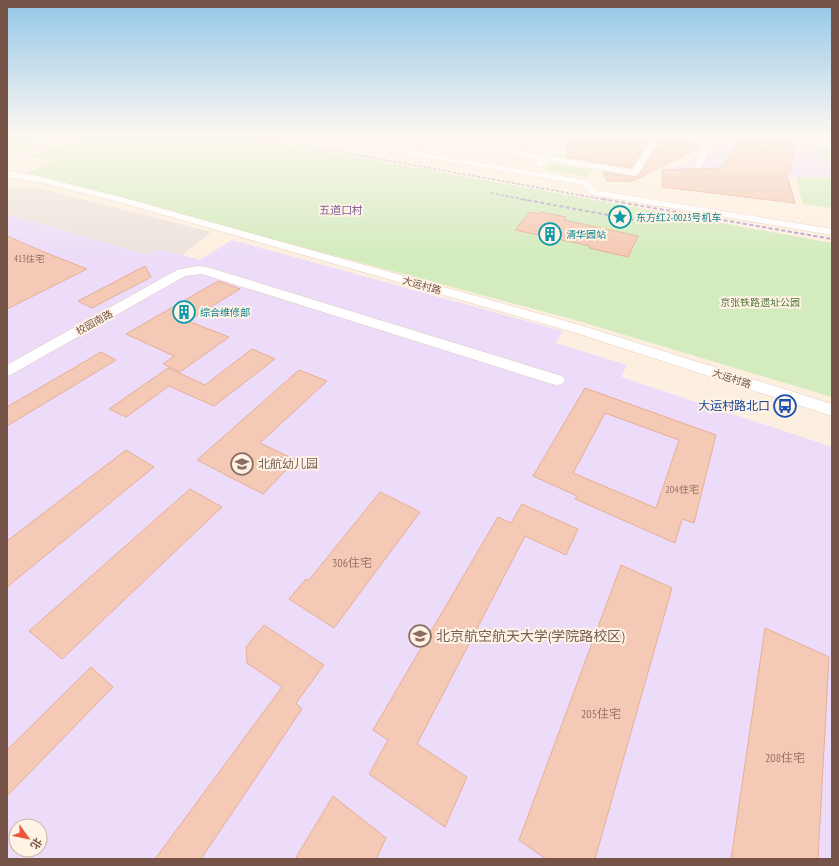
<svg xmlns="http://www.w3.org/2000/svg" width="839" height="866" viewBox="0 0 839 866" font-family="'PT Sans Narrow','Noto Sans SC',sans-serif">
<style>
.industrial{fill:#ebe2db}
.education{fill:#ecdcf9;fill-rule:evenodd}
.green{fill:#d3ebbd}
.building{fill:#f4c9b5;stroke:#e8ae95;fill-rule:evenodd}
.lines{fill:none;stroke-linecap:round;stroke-linejoin:round}
.minor-casing{stroke:#e4ccbe;stroke-width:1}
.minor{fill:#fff;fill-rule:evenodd}
.rail-far1{stroke:#b19ec6;stroke-width:1.5;stroke-dasharray:3 2;stroke-linecap:butt}
.rail{stroke:#b19ec6;stroke-width:2;stroke-dasharray:4 2.5;stroke-linecap:butt}
.labels{text-anchor:middle;stroke-width:4;stroke-linejoin:round;paint-order:stroke}
.far-number-label{font-size:9px;fill:#957062}
.far-culture-label{font-size:10px;fill:#0d838f;stroke:#fff3e6;text-anchor:start}
.far-street-label{font-size:10px;fill:#755346;stroke:#fff3e6}
.far-park-label{font-size:10px;fill:#51753b;stroke:#fff3e6}
.number-label{font-size:10px;fill:#957062}
.far-neighbourhood-label{font-size:11px;fill:#826199;stroke:#fff3e6}
.transit-label{font-size:12px;fill:#164399;stroke:#fff3e6;text-anchor:end}
.education-label{font-size:12px;fill:#785e54;stroke:#fff3e6;text-anchor:start}
.near-number-label{font-size:12px;fill:#957062}
.near-education-label{font-size:14px;fill:#785e54;stroke:#fff3e6;text-anchor:start}
</style>
<rect width="100%" height="100%" fill="#fdefdf"/>
<polygon class="industrial" points="7,186 22,189 33,187 211,232 182,255 160,249 149,255 7,214"/>
<g class="education">
<polygon points="676,135 832,135 832,177 664,178 658,170 688,165 705,142"/>
<path d="M7,214L149,255L160,249L200,260L232,240L563,331L556,343L627,365L621,377L832,447V859H7ZM16,826H40V850H16Z"/>
</g>
<g class="green">
<polygon points="7,135 74,135 55,141 42,138 36,141 41,139 53,142 19,153 7,150 13,148 7,147"/>
<polygon points="88,135 236,135 832,243 832,397 575,320 26,173 55,162 29,156"/>
<polygon points="507,135 555,135 547,143 505,137"/>
<polygon points="811,144 832,148 832,161 823,161 823,155 809,150"/>
<polygon points="551,164 591,170 586,177 545,170"/>
<polygon points="796,177 832,178 832,208 803,204"/>
</g>
<g class="building">
<polygon points="571,135 652,135 631,168 567,157 568,140"/>
<polygon points="740,135 764,137 787,142 795,145 790,173 786,173 795,203 662,187 663,170 722,168 727,160 728,161"/>
<polygon points="663,137 701,145 700,147 633,181 607,181 603,172 635,177 640,174"/>
<polygon points="530,212 540,214 541,212 566,217 564,220 638,236 628,257 589,248 590,246 515,230"/>
<polygon points="7,236 44,252 87,269 7,309"/>
<polygon points="145,266 151,277 92,308 78,301"/>
<polygon points="218,281 240,289 188,321 229,337 180,372 163,364 174,356 126,334"/>
<polygon points="252,349 275,359 214,406 169,386 126,417 109,409 168,368 205,385"/>
<polygon points="101,352 116,360 7,426 7,407"/>
<polygon points="299,370 327,381 260,443 296,460 263,494 197,460"/>
<path d="M585,388L716,435L694,523L682,519L675,543L575,499L577,496L533,476ZM605,413L679,440L656,508L573,473Z"/>
<polygon points="126,450 154,467 7,587 7,541"/>
<polygon points="190,489 222,507 62,659 29,631"/>
<polygon points="380,492 420,512 334,628 289,599 306,579 309,580"/>
<polygon points="522,504 578,529 566,555 525,536 417,744 467,777 445,827 369,774 388,740 373,730 498,517 511,523"/>
<polygon points="621,565 672,588 595,859 546,859 519,840"/>
<polygon points="264,625 324,665 296,703 302,709 201,859 155,859 282,687 247,663 246,647"/>
<polygon points="765,628 829,657 818,859 731,859"/>
<polygon points="91,667 113,687 7,796 7,750"/>
<polygon points="333,796 386,838 376,859 295,859"/>
</g>
<g class="lines">
<g class="minor-casing">
<g id="minor">
<polygon points="287,135 307,135 364,143 586,180 589,181 596,190 832,229 832,235 593,195 590,194 583,185 364,147 291,137"/>
<polygon points="562,135 570,135 551,156 632,170 654,135 662,135 639,173 635,176 547,161 542,166 539,167 535,164 539,159 455,145 451,143 455,141 543,155"/>
<polygon points="662,135 681,135 708,139 710,135 718,135 702,165 698,168 694,165 705,144 666,137"/>
<polygon points="763,135 783,135 832,143 832,147 767,137"/>
<polygon points="7,171 38,176 121,197 583,326 832,404 832,416 573,332 115,201 38,182 7,177"/>
<polygon points="197,266 207,267 562,376 565,380 562,384 557,385 552,384 202,274 185,276 12,374 7,376 7,365 177,270"/>
</g>
</g>
<use href="#minor" class="minor"/>
<g class="rail-far1">
<polyline points="246,135 607,200"/>
<polyline points="491,193 527,200"/>
</g>
<g class="rail">
<polyline points="521,199 635,220"/>
<polyline points="602,199 832,239"/>
</g>
</g>
<linearGradient id="sky" x2="0" y2="1"><stop stop-color="#93c7e8"/><stop offset="0.53" stop-color="#fef8f1"/><stop offset="1" stop-color="#fef8f1" stop-opacity="0"/></linearGradient>
<rect width="839" height="256" fill="url(#sky)"/>
<defs>
<g id="sight-ring" transform="scale(1.15)"><circle r="9.5" fill="#fff3e6" stroke="#0f9aa8" stroke-width="1.5"/><path d="M0-6L1.8-2.2L6-1.7L2.9 1.2L3.7 5.4L0 3.3L-3.7 5.4L-2.9 1.2L-6-1.7L-1.8-2.2Z" fill="#0f9aa8"/></g>
<g id="building-ring" transform="scale(1.15)"><circle r="9.5" fill="#fff3e6" stroke="#0f9aa8" stroke-width="1.5"/><path d="M-4-6H4V6H1V3H-1V6H-4ZM-2.5-4.3h1.7v1.8h-1.7ZM.8-4.3h1.7v1.8H.8ZM-2.5-1h1.7V.8h-1.7ZM.8-1h1.7V.8H.8Z" fill="#0f9aa8"/></g>
<g id="bus-ring" transform="scale(1.15)"><circle r="9.5" fill="#fff3e6" stroke="#1a4fb4" stroke-width="1.5"/><path d="M-5-6H5V4H4V6H2V4H-2V6H-4V4H-5ZM-3.5-4V0h7V-4ZM-3.5 1.2v1.5H-2V1.2ZM2 1.2v1.5H3.5V1.2Z" fill="#1a4fb4"/></g>
<g id="school-ring" transform="scale(1.15)"><circle r="9.5" fill="#fff3e6" stroke="#8d6e63" stroke-width="1.5"/><path d="M0-5L7-2L0 1L-7-2ZM-4 1L0 2.5L4 1V4Q0 6-4 4Z" fill="#8d6e63"/></g>
<g id="university-ring" transform="scale(1.15)"><circle r="9.5" fill="#fff3e6" stroke="#8d6e63" stroke-width="1.5"/><path d="M0-5L7-2L0 1L-7-2ZM-4 1L0 2.5L4 1V4Q0 6-4 4Z" fill="#8d6e63"/></g>
</defs>
<g fill-rule="evenodd">
<use href="#sight-ring" x="620" y="217"/>
<use href="#building-ring" x="550" y="234"/>
<use href="#building-ring" x="184" y="312"/>
<use href="#bus-ring" x="785" y="406"/>
<use href="#school-ring" x="242" y="464"/>
<use href="#university-ring" x="420" y="636"/>
</g>
<g class="labels">
<g class="far-number-label">
<text x="29" y="262">413住宅</text>
</g>
<g class="far-culture-label">
<text x="636" y="221">东方红2-0023号机车</text>
<text x="566" y="238">清华园站</text>
<text x="200" y="316">综合维修部</text>
</g>
<g class="far-street-label">
<text transform="translate(422 285) rotate(16)" y="4">大运村路</text>
<text transform="translate(94 322) rotate(-29)" y="4">校园南路</text>
<text transform="translate(732 378) rotate(18)" y="4">大运村路</text>
</g>
<g class="far-park-label">
<text x="760" y="306">京张铁路遗址公园</text>
</g>
<g class="number-label">
<text x="682" y="493">204住宅</text>
</g>
<g class="far-neighbourhood-label">
<text x="341" y="214">五道口村</text>
</g>
<g class="transit-label">
<text x="770" y="410">大运村路北口</text>
</g>
<g class="education-label">
<text x="258" y="468">北航幼儿园</text>
</g>
<g class="near-number-label">
<text x="352" y="567">306住宅</text>
<text x="601" y="718">205住宅</text>
<text x="785" y="762">208住宅</text>
</g>
<g class="near-education-label">
<text x="436" y="641">北京航空航天大学(学院路校区)</text>
</g>
</g>
<rect width="839" height="866" fill="none" stroke="#755346" stroke-width="16"/>
<g transform="translate(28 838) rotate(123)"><circle r="19" fill="#fff3e6" stroke="#c8b3a6"/>
<path d="M0-3L7 15L0 10L-7 15Z" fill="#ef573c"/>
<text y="-6" font-size="11" font-weight="bold" text-anchor="middle" fill="#755346">北</text>
</g>
</svg>
